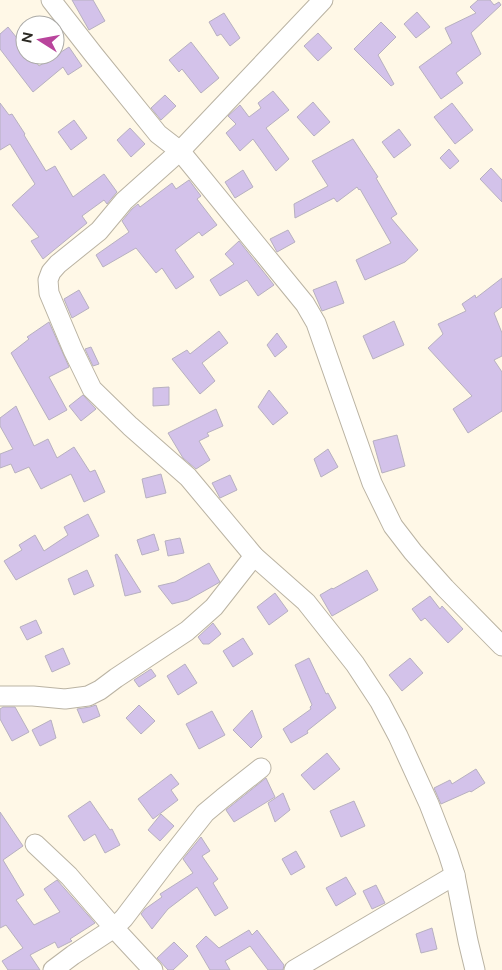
<svg xmlns="http://www.w3.org/2000/svg" width="502" height="970" viewBox="0 0 502 970" font-family="Figtree,sans-serif">
<style>
.building{fill:#d3c2ea;stroke:#b7b0c0}
.lines{fill:none;stroke-linecap:round;stroke-linejoin:round}
.minor-casing{stroke:#bab3a3;stroke-width:21}
.minor{stroke:#fff;stroke-width:19}
</style>
<rect width="100%" height="100%" fill="#fff8e7"/>
<g class="building">
<polygon points="72,0 93,0 105,21 89,30"/>
<polygon points="478,0 490,0 494,5 499,2 501,5 471,33 481,54 456,73 463,83 441,99 419,67 452,43 445,28 476,13 470,7"/>
<polygon points="417,12 430,27 416,38 404,24"/>
<polygon points="224,13 240,38 230,46 221,34 217,36 209,22"/>
<polygon points="381,22 396,37 378,55 394,84 391,86 354,49"/>
<polygon points="8,27 25,48 25,55 31,55 39,66 69,47 82,66 68,75 63,67 33,92 0,49 0,34"/>
<polygon points="318,33 332,48 318,61 304,46"/>
<polygon points="191,42 219,78 201,93 182,69 179,72 169,60"/>
<polygon points="273,91 289,110 266,128 289,159 276,171 253,139 240,151 226,133 236,124 228,116 240,105 249,117 261,108 258,103"/>
<polygon points="165,95 176,106 161,120 151,108"/>
<polygon points="313,102 330,122 314,136 297,117"/>
<polygon points="0,103 9,115 12,114 25,134 24,135 46,171 55,166 73,197 104,174 117,192 107,204 104,200 82,216 87,223 43,259 31,241 39,237 12,205 35,184 10,144 0,150"/>
<polygon points="452,103 473,130 455,144 434,117"/>
<polygon points="74,120 87,138 71,150 58,132"/>
<polygon points="130,128 145,144 131,157 117,140"/>
<polygon points="399,129 411,145 394,158 382,142"/>
<polygon points="353,139 378,177 376,178 397,214 391,218 418,250 405,262 365,280 356,260 391,243 360,189 359,190 357,187 337,202 334,198 295,218 294,204 328,186 312,161"/>
<polygon points="449,149 459,161 450,169 440,158"/>
<polygon points="491,168 502,180 502,202 480,179"/>
<polygon points="243,170 253,187 235,198 225,182"/>
<polygon points="189,180 201,196 197,199 217,225 202,236 199,232 175,250 194,277 176,289 162,268 156,273 136,248 103,267 96,255 129,232 122,221 132,209 138,204 140,207 172,183 176,189"/>
<polygon points="288,230 295,242 277,252 270,239"/>
<polygon points="239,241 274,285 258,296 247,280 220,296 210,280 234,264 225,254"/>
<polygon points="502,278 502,307 494,313 502,333 502,356 494,360 502,372 502,411 468,433 453,409 472,396 428,348 443,334 438,324 466,311 462,304 475,295 476,298"/>
<polygon points="336,281 344,303 322,311 313,290"/>
<polygon points="79,290 89,308 72,318 64,299"/>
<polygon points="394,321 404,345 373,359 363,336"/>
<polygon points="49,322 69,367 49,377 67,410 49,420 11,353 29,339 27,337"/>
<polygon points="219,331 228,343 202,363 215,381 200,394 172,359 187,350 190,354"/>
<polygon points="277,333 287,347 275,357 267,345"/>
<polygon points="91,347 99,364 93,366 85,349"/>
<polygon points="169,387 169,405 153,406 153,388"/>
<polygon points="269,390 288,413 273,425 258,407"/>
<polygon points="83,395 96,409 81,421 69,406"/>
<polygon points="16,406 34,446 48,439 57,458 74,447 90,472 95,470 105,492 84,502 71,474 41,489 29,467 15,473 11,464 0,468 0,454 13,449 0,426 0,418"/>
<polygon points="216,409 223,426 207,433 209,436 199,441 210,460 196,469 183,458 168,433"/>
<polygon points="397,435 405,466 382,473 373,441"/>
<polygon points="328,449 338,467 321,477 314,459"/>
<polygon points="161,474 166,493 146,498 142,479"/>
<polygon points="230,475 237,490 220,498 212,483"/>
<polygon points="88,514 99,536 16,580 4,561 22,550 19,545 35,535 44,551 68,535 64,527"/>
<polygon points="154,534 159,550 142,555 137,540"/>
<polygon points="180,538 184,553 168,556 165,541"/>
<polygon points="117,554 141,592 125,596 115,555"/>
<polygon points="209,563 220,582 188,600 172,604 158,586 175,582"/>
<polygon points="87,570 94,586 74,595 68,579"/>
<polygon points="367,570 378,590 332,616 320,595 332,588 333,589"/>
<polygon points="275,593 288,611 269,625 257,607"/>
<polygon points="430,596 440,609 442,606 463,629 448,643 425,618 421,621 412,609"/>
<polygon points="36,620 42,633 27,640 20,627"/>
<polygon points="213,623 221,634 209,644 203,644 198,637"/>
<polygon points="243,638 253,654 233,667 223,651"/>
<polygon points="63,648 70,664 52,672 45,656"/>
<polygon points="309,658 326,694 328,693 336,708 307,731 308,733 291,743 283,729 311,709 310,707 312,705 295,665"/>
<polygon points="410,658 423,673 402,691 389,675"/>
<polygon points="185,664 197,683 178,695 167,676"/>
<polygon points="151,669 156,676 139,687 134,680"/>
<polygon points="96,705 100,716 83,723 77,709 90,707"/>
<polygon points="139,705 155,721 141,734 126,718"/>
<polygon points="3,707 15,707 29,732 12,741 0,719 0,709"/>
<polygon points="252,710 262,737 251,748 233,730"/>
<polygon points="212,711 225,735 199,749 186,724"/>
<polygon points="51,720 56,738 40,746 32,730"/>
<polygon points="327,753 340,769 314,790 301,775"/>
<polygon points="476,769 485,783 471,792 470,791 441,804 434,788 450,780 452,784"/>
<polygon points="171,774 179,784 171,790 178,800 153,819 138,799"/>
<polygon points="266,778 275,797 234,822 226,810"/>
<polygon points="283,793 290,810 275,822 268,803"/>
<polygon points="90,801 110,830 112,829 120,845 105,853 95,834 84,841 68,816"/>
<polygon points="354,801 365,826 341,837 330,811"/>
<polygon points="0,812 23,846 3,860 24,895 16,900 34,925 60,912 44,889 57,880 95,923 70,939 72,941 58,948 55,942 30,955 40,970 8,970 2,961 23,948 6,925 0,928"/>
<polygon points="161,814 174,826 160,841 148,830"/>
<polygon points="201,837 210,851 202,856 218,879 213,883 228,908 215,916 197,887 168,909 152,929 141,914 145,909 162,897 160,894 193,873 183,859"/>
<polygon points="296,851 305,867 291,875 282,859"/>
<polygon points="346,877 356,894 336,906 326,888"/>
<polygon points="376,885 385,903 372,909 363,891"/>
<polygon points="432,928 437,949 421,953 416,934"/>
<polygon points="249,930 252,935 257,930 284,965 283,970 268,970 250,946 225,961 230,970 210,970 196,946 206,936 219,948"/>
<polygon points="174,942 188,956 173,970 168,970 157,958"/>
</g>
<g class="lines">
<g class="minor-casing">
<g id="minor">
<polyline points="51,0 94,55 158,134 180,151 305,304 316,323 372,483 393,526 413,552 445,588 502,646"/>
<polyline points="323,0 180,151 124,201 99,231 58,264 51,272 48,280 49,293 73,350 92,389 130,426 188,477 254,556 306,602 355,664 380,702 398,736 429,804 448,853 455,875 468,941 475,970"/>
<polyline points="0,696 33,696 65,699 88,696 100,690 116,678 187,631 214,607 254,556"/>
<polyline points="35,844 69,876 114,928 73,955 53,970"/>
<polyline points="153,970 114,928 124,918 168,860 205,813 223,798 261,768"/>
<polyline points="294,970 455,875"/>
</g>
</g>
<use href="#minor" class="minor"/>
</g>
<g transform="translate(40 40) rotate(281)"><circle r="24" fill="#ffffff" stroke="#abaaa7"/>
<path d="M0-4L9 19L0 12L-9 19Z" fill="#b9449c"/>
<text y="-8" font-size="14" font-weight="bold" text-anchor="middle" fill="#2c2a24">N</text>
</g>
</svg>
